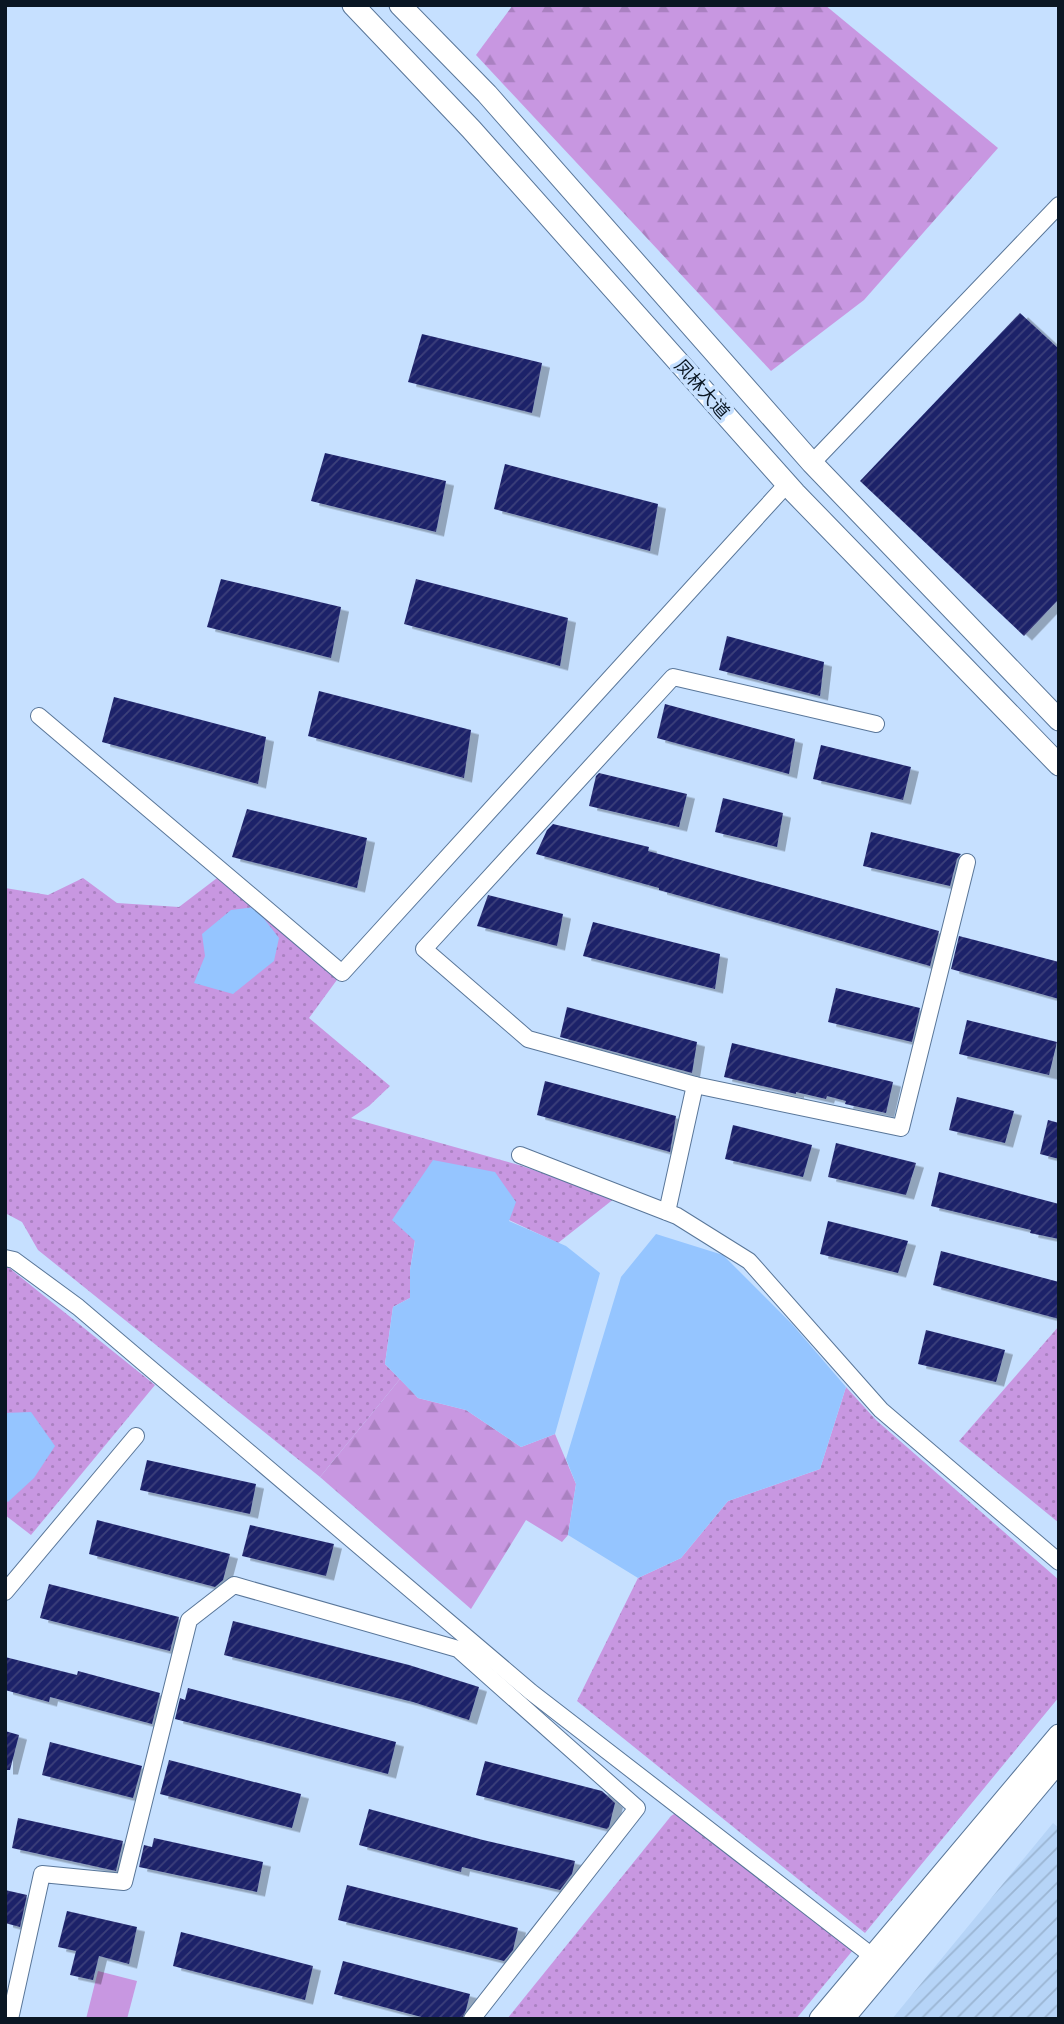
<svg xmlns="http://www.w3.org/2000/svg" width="1064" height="2024" viewBox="0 0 1064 2024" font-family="'Noto Serif','Noto Sans SC',serif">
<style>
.industrial{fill:url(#industrial-furrows)}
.green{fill:#c897e1}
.forest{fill:url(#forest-firs)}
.garden{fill:url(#garden-dots)}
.water{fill:#95c5ff}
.building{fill:url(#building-hatch);filter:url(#shadow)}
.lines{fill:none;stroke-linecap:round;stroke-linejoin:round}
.minor-casing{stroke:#597699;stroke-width:18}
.major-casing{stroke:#597699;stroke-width:23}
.minor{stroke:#fff;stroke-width:16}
.major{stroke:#fff;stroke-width:21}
.labels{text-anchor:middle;stroke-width:7;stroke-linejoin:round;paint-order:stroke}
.street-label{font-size:18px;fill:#0a1623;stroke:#c6e0ff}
</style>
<defs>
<pattern id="industrial-furrows" width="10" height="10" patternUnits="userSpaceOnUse" patternTransform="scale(1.75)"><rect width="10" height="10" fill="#b6d4f7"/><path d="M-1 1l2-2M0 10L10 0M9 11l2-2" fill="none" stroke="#9bb5d3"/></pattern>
<pattern id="forest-firs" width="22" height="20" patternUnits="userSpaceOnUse" patternTransform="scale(1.75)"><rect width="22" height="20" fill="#c897e1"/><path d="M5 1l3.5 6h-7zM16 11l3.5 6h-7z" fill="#aa81c1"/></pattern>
<pattern id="garden-dots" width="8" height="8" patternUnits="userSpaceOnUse" patternTransform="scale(1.75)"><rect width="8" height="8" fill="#c897e1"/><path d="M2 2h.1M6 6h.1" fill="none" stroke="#aa81c1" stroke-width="1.8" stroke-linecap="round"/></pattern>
<pattern id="building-hatch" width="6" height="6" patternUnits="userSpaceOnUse" patternTransform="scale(1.75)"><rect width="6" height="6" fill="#1e2269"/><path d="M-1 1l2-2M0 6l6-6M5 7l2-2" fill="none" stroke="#3c407a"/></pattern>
<filter id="shadow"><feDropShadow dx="8" dy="4.5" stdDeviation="0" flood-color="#0004"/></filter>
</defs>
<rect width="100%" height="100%" fill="#c6e0ff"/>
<polygon class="industrial" points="1053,1823 1059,1828 1059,2019 892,2019"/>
<polygon class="green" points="98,1971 137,1981 127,2019 86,2019"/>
<g class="forest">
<polygon points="513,5 825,5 998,148 864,300 771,371 476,55"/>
<polygon points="400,1379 418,1398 466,1410 521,1447 555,1434 576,1484 568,1535 562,1542 526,1520 471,1609 320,1477"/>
</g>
<g class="garden">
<polygon points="221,875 342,973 309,1018 390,1086 369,1106 351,1118 519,1165 615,1198 558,1243 509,1220 415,1240 410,1270 410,1298 393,1307 385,1364 400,1379 320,1477 38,1250 22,1222 5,1213 5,888 48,895 83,878 117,903 179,907"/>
<polygon points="8,1267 155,1385 31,1535 5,1515 5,1270"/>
<polygon points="1059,1326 1059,1523 959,1441"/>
<polygon points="846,1387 876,1420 1059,1580 1059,1697 865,1933 577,1701 638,1578 681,1558 728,1501 820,1469"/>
<polygon points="682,1809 858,1944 796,2019 507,2019 671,1816"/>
</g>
<g class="water">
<polygon points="255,907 279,938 274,961 233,994 194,983 205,956 202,934 231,910"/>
<polygon points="433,1160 495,1172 516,1202 509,1221 566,1246 600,1273 555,1434 521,1447 466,1410 418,1398 385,1364 393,1307 410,1298 410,1270 415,1241 392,1220"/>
<polygon points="656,1234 723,1255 792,1324 846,1387 820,1469 728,1501 681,1558 638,1578 568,1535 576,1484 566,1459 621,1277"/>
<polygon points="31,1412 55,1446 34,1478 8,1502 5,1500 5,1413"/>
</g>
<g class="building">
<polygon points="1020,313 1059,349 1059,599 1024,636 860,481"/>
<polygon points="422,334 542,363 532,413 408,382"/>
<polygon points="325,453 446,481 436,532 311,501"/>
<polygon points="505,464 658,504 650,551 494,509"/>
<polygon points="221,579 341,607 331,658 207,627"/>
<polygon points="416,579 568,618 560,666 404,624"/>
<polygon points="727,636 824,662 820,696 719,670"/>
<polygon points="319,691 471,730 464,778 308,736"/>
<polygon points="114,697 266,737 258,784 102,742"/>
<polygon points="665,704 795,739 789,774 657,738"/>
<polygon points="821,745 911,767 903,800 813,779"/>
<polygon points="599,773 687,794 679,827 589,806 596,776"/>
<polygon points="723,798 783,813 777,847 715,832"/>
<polygon points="247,809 367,838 357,888 232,857"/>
<polygon points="553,824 649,847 648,851 939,931 930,966 659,890 659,888 536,854 547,830"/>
<polygon points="871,832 961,854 957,859 950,886 863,866"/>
<polygon points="488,895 563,914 557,946 477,926"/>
<polygon points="593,922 720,954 715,989 583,956"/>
<polygon points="959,936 1059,962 1059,999 951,969"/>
<polygon points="836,988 920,1008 912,1042 828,1022"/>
<polygon points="567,1007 697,1042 692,1073 560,1037"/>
<polygon points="967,1020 1057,1042 1049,1075 959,1054"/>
<polygon points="732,1043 893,1082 886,1113 845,1104 846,1101 827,1096 826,1099 796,1092 796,1094 724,1077"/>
<polygon points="545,1081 676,1116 670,1152 537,1115"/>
<polygon points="957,1097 1014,1111 1005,1143 949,1130"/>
<polygon points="1048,1120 1059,1123 1059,1159 1040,1154"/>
<polygon points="733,1125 812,1145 803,1177 725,1159"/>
<polygon points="836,1143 916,1163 906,1195 828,1177"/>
<polygon points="939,1172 1059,1204 1059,1239 1030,1233 1031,1230 931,1206"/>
<polygon points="828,1221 908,1241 898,1273 820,1254"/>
<polygon points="941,1251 1059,1282 1059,1319 933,1285"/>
<polygon points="926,1330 1005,1350 996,1382 918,1364"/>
<polygon points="147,1460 256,1484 250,1514 140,1490"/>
<polygon points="97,1520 230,1554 223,1580 215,1587 89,1554"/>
<polygon points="250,1525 334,1544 326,1576 242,1556"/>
<polygon points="49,1584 179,1617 170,1651 40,1618"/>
<polygon points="233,1621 409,1665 479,1687 469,1720 413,1702 224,1655"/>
<polygon points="5,1657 77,1675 78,1671 160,1693 152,1724 50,1697 49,1702 5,1690"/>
<polygon points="188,1688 396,1742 388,1774 175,1719 180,1698 185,1700"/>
<polygon points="5,1731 19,1735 10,1770 5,1770"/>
<polygon points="50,1742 142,1766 133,1798 42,1775"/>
<polygon points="169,1760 301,1794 292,1828 160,1794"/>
<polygon points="485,1761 602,1791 615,1803 609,1827 607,1829 476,1795"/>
<polygon points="369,1809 483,1840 575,1861 572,1874 560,1890 462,1867 461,1872 359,1845"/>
<polygon points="18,1818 123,1841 116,1871 12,1848"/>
<polygon points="154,1838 263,1862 257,1892 139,1867 144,1845 152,1847"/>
<polygon points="347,1885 518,1928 513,1950 504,1961 338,1920"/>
<polygon points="5,1890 27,1895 20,1927 5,1923"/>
<polygon points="67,1911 137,1927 129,1964 99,1956 93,1980 70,1975 76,1951 58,1947"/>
<polygon points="181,1932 313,1966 305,2000 173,1966"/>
<polygon points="343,1961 470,1994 466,2010 462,2019 429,2019 334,1994"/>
</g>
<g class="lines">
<g class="minor-casing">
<g id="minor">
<polyline points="812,463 1059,205"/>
<polyline points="39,716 342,973 787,484"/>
<polyline points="695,1085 901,1128 967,862"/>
<polyline points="520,1155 677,1216 749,1261 881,1410 1059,1562"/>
<polyline points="667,1212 695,1085 528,1039 424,949 673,677 876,724"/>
<polyline points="5,1258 14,1260 78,1307 531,1692 880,1962"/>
<polyline points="5,1592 136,1436"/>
<polyline points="10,2019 42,1874 124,1882 189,1620 234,1585 458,1649 637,1808 472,2019"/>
</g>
</g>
<g class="major-casing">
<g id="major">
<polyline points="353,5 471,129 795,493 1059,765"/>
<polyline points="400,5 487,94 812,463 1059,720"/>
<polyline points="820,2019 1059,1735"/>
<polyline points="843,2019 1059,1761"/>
</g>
</g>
<use href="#minor" class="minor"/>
<use href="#major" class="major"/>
</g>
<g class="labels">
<g class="street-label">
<text transform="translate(702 389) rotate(48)" y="6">凤林大道</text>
</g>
</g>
<rect width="1064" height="2024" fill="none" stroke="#0a1623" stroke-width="14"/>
</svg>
